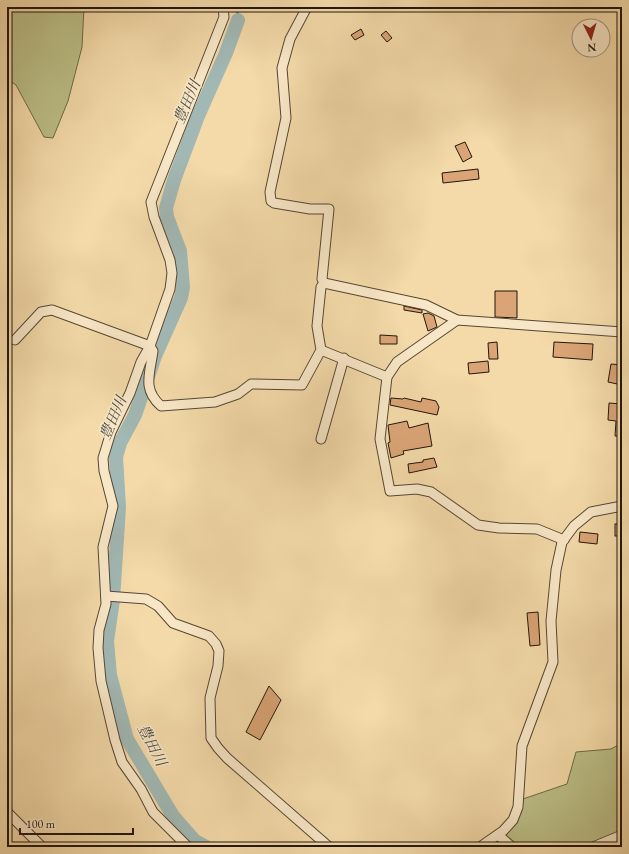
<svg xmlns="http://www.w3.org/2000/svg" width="629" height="854" viewBox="0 0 629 854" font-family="'EB Garamond','Noto Serif JP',serif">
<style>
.green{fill:#bcbf87;stroke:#6e6a4a}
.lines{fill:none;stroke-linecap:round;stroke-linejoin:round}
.stream{stroke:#6e7772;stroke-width:2.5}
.river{stroke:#a1b8b4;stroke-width:14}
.building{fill:#daa476;stroke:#21160e}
.street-casing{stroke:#564735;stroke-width:11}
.street{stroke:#f8e7c7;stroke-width:9}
.labels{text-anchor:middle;stroke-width:3;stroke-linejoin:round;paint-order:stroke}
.water-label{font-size:15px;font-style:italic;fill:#4e4f48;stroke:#f8e7c7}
</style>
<rect width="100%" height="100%" fill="#f4daa9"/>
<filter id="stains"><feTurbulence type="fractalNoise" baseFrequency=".005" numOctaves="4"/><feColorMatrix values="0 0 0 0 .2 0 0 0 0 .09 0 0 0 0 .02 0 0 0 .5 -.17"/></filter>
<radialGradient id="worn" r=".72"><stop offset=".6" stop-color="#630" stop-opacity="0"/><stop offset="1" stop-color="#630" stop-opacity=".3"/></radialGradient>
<g class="green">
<polygon points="7,7 84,7 82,47 68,101 53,138 44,137 16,85 7,79"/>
<polygon points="622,743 622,836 599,847 515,847 503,831 517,801 567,784 576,752 611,749"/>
</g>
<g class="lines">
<polyline class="stream" points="237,7 238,20"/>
<polyline class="river" points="206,847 195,841 173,816 127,739 110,675 107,641 113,600 119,507 116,457 120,443 135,415 155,356 181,298 183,287 180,251 167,217 166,208 174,180 198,116 226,53 238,20"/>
</g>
<g class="building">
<polygon points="361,29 364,35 355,40 351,35"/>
<polygon points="386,31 392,38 387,42 381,35"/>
<polygon points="465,142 472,157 463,162 455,146"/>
<polygon points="478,169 479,179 443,183 442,173"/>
<polygon points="495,291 517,291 517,318 495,317"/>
<polygon points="404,306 422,310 422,313 404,310"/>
<polygon points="428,313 434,316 437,327 428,331 423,314"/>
<polygon points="380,335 397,336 397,344 380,344"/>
<polygon points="497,342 498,359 489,359 488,343"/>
<polygon points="554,342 593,344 592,360 553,357"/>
<polygon points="488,361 489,372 469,374 468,363"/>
<polygon points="611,364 622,365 622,385 608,382"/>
<polygon points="391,398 403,399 404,398 421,402 422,398 436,401 439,407 437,415 390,405"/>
<polygon points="609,403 622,404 622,436 615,436 616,421 608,420"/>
<polygon points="407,421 409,428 428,423 432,446 403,451 404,454 391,458 388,443 390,442 388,425"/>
<polygon points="434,458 437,467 409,473 408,464 423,462 423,460"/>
<rect x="615" y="524" width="7" height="12"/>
<polygon points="580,532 598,534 597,544 579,542"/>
<polygon points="538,612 540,645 530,646 527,613"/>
<polygon points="269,686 281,700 260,740 246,732"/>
</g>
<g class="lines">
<g class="street-casing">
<g id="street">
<polyline points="307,7 290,39 282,68 286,118 270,192 271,201 274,203 310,209 329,209 322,279 324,283"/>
<polyline points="324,283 426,305 457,320 622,332"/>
<polyline points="457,320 397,362 387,377 380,439 390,491 417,489 431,492 478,525 499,528 537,529 564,540"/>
<path d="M15,340L41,312L52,310L150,346L153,351C150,374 142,389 161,406L215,402L238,394L251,384L302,385L321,350L317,326L321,287L324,283"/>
<polyline points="321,350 387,377"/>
<polyline points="321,439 344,358"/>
<polyline points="106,596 146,599 158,606 173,623 209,636 216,644 219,651 218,666 210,698 211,738 218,748 227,758 329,847"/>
<polyline points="7,812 42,847"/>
<polyline points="498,835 512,847"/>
<polyline points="188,847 153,812 141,789 122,762 115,740 101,681 98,648 99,630 106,604 103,547 113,506 104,471 103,458 111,432 130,393 141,362 150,346 170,289 172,273 170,260 154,217 151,202 224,17 223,7"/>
<polyline points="480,847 503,831 513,820 518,807 522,746 553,662 551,621 556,570 562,542 574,526 591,512 622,506"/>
<polyline points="593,847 622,835"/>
</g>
</g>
<use href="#street" class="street"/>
</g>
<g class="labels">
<g class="water-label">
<text transform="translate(187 102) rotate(-67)" y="5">豊田川</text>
<text transform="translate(113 418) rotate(-67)" y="5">豊田川</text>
<text transform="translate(152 745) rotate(63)" y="5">豊田川</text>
</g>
</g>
<rect width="629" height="854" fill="none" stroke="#f4daa9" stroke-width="24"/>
<rect x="8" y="8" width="613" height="838" fill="none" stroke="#21160e" stroke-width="2"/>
<rect x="12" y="12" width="605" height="830" fill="none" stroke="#21160e"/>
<g transform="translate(591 38) rotate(175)"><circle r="19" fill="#f8e7c7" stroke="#a2937d"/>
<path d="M0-3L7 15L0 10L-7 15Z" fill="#8f2418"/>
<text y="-6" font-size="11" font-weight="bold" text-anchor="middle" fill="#21160e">N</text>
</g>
<path d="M20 828v6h113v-6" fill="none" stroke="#21160e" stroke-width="2"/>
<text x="26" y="828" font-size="12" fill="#21160e" stroke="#f8e7c7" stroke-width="3" paint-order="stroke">100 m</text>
<rect width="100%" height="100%" filter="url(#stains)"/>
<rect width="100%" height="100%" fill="url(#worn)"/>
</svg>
